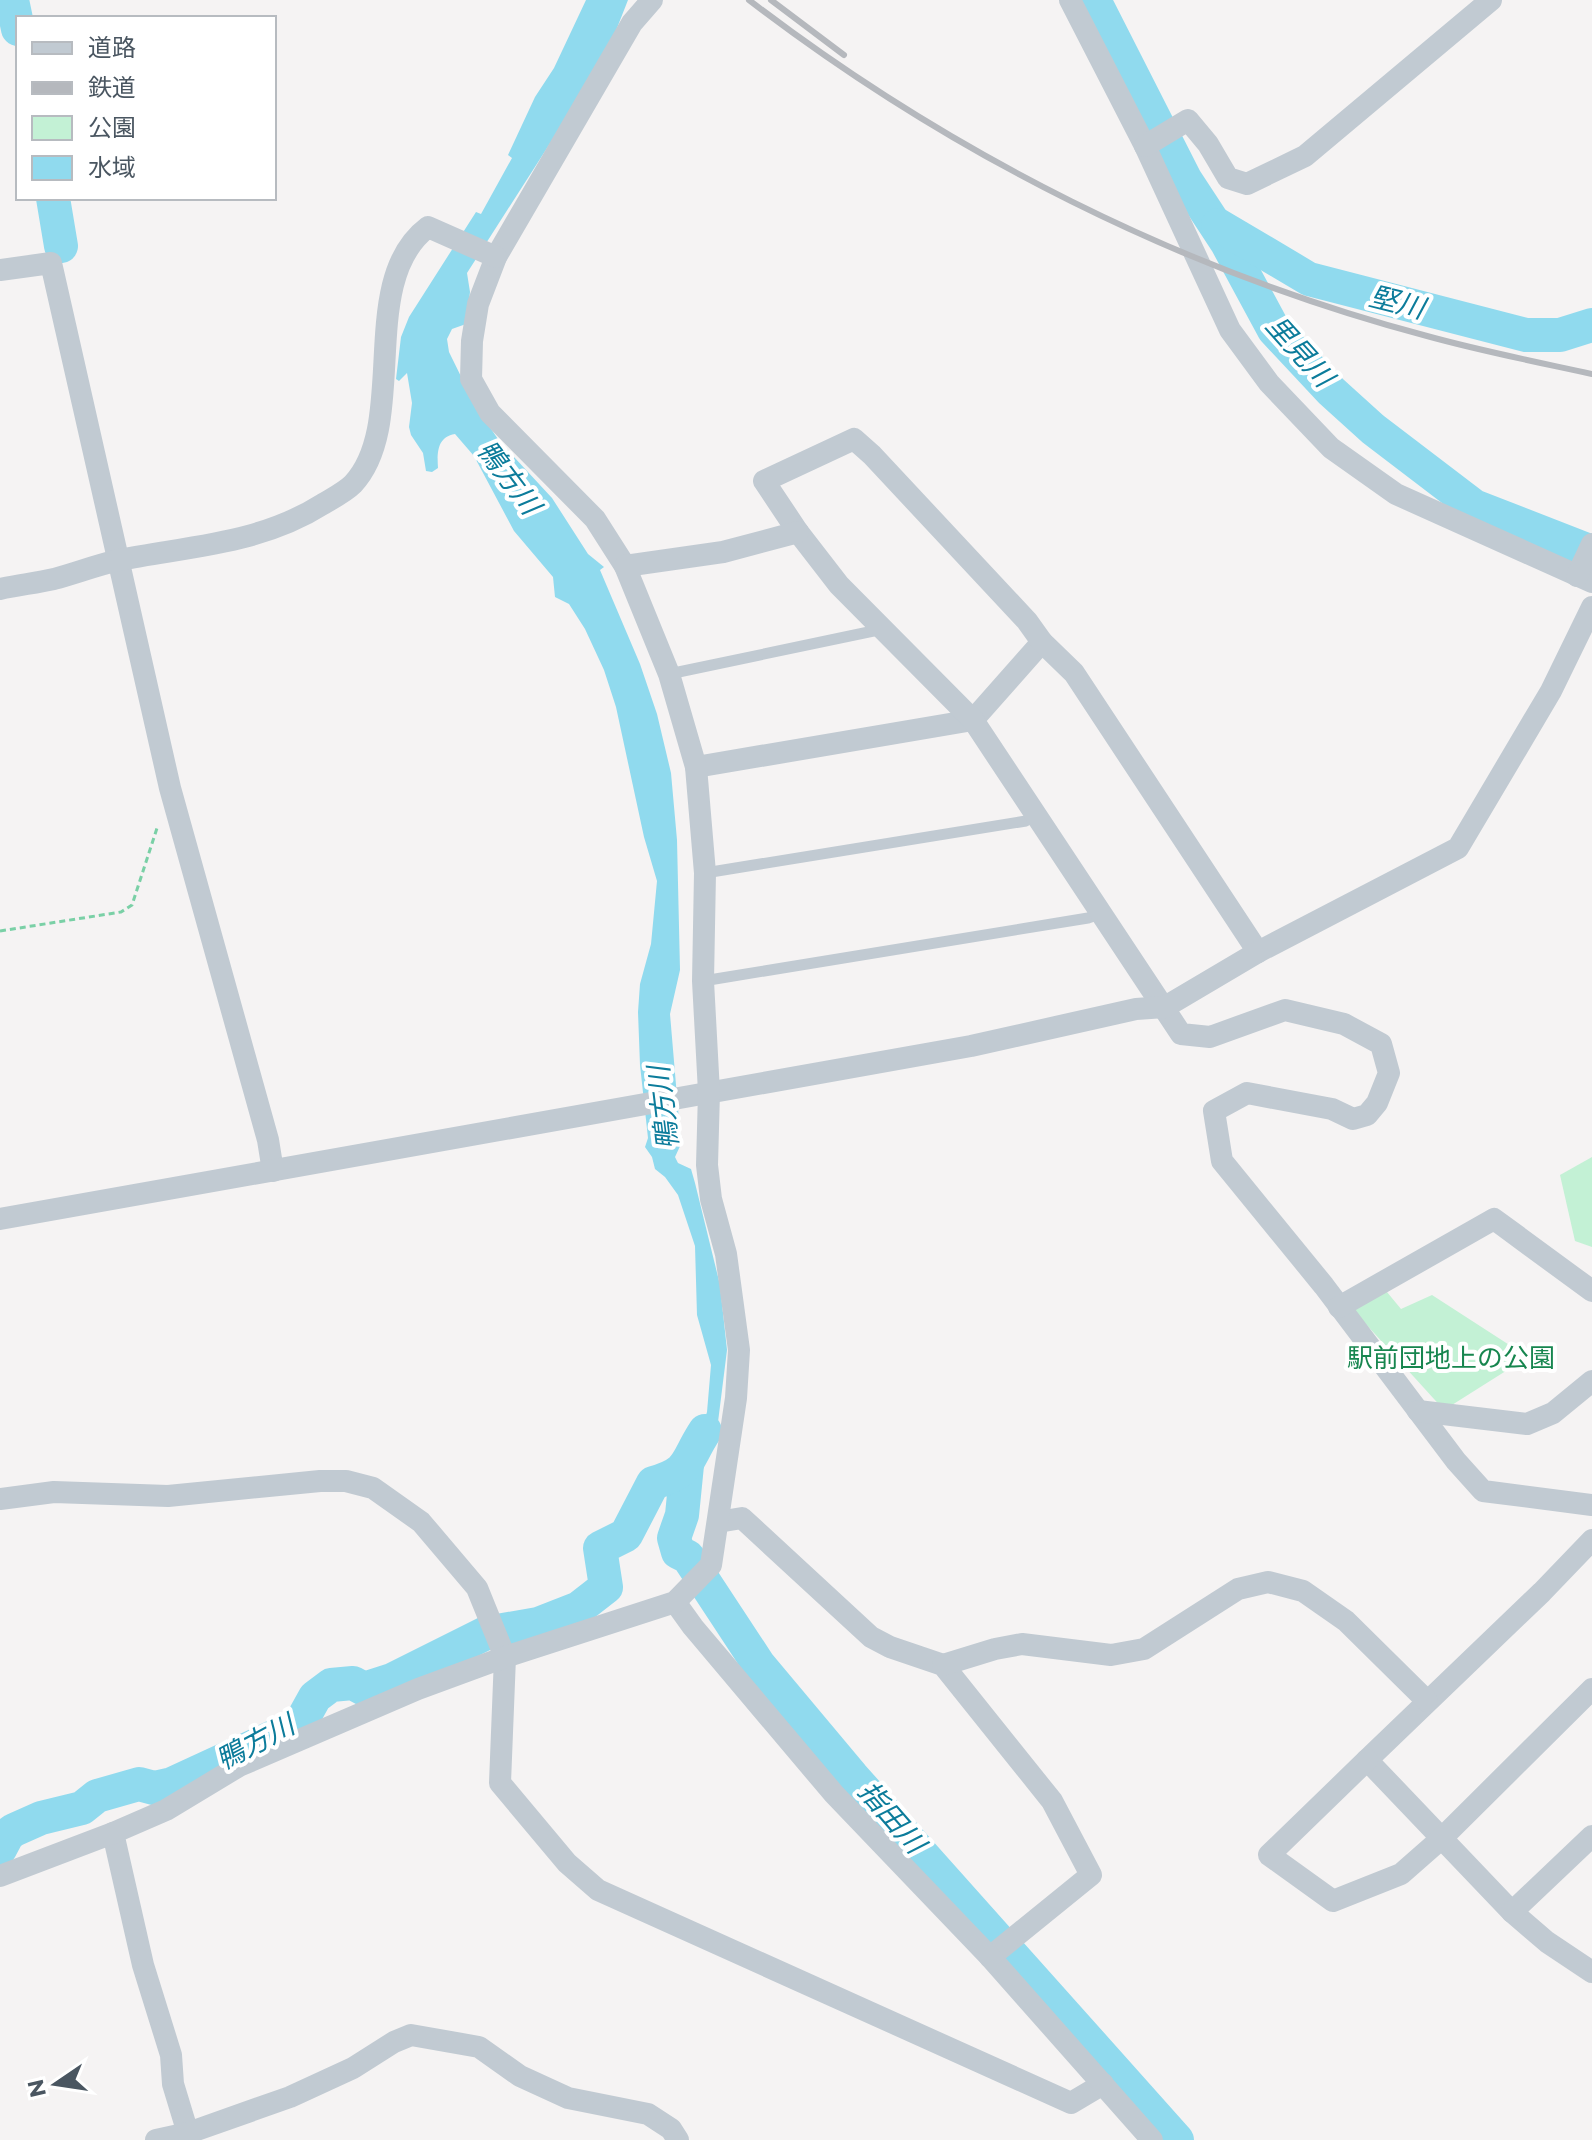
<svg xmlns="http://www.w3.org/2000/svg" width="1592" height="2140" viewBox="0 0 1592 2140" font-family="Montserrat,'Noto Sans JP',sans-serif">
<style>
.green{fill:#c3f1d5}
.water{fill:#90daee}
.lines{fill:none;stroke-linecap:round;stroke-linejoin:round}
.river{stroke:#90daee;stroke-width:34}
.path{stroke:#7ad0a6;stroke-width:3;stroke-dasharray:6 4;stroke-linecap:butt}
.service{stroke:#c1cad2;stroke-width:11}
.minor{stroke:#c1cad2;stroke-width:22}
.rail{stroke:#b5b8bd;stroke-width:6}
.labels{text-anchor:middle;stroke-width:8;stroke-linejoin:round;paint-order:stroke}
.park-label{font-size:26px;fill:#17864f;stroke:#fff}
.water-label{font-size:28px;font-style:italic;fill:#0c7c9b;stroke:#fff}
</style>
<rect width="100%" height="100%" fill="#f5f3f3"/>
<g class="green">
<polygon points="1592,1157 1592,1247 1575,1241 1560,1175"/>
<polygon points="1382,1286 1401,1309 1432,1295 1528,1357 1444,1410 1354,1311"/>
</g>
<path class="water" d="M586,0H628L606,56L467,273L470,292L466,324L452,329L447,339L449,352L476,407L500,442L552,498L588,554L604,567L600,570L640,664L657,714L671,773L677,840L680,970L670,1014L681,1144L675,1157L678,1163L691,1169L695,1183L720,1285L727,1350L718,1422L708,1436L691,1475L675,1468L688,1454L693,1434L704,1421L707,1412L711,1365L697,1315L695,1246L678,1195L665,1177L655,1169L652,1157L645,1147L648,1138L640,1065L638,1012L640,984L651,944L657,881L644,837L616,707L604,670L585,629L569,604L555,597L553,577L514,531L474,456L455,434C437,437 437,453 438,468L432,472L426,471L423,453L411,435L409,427L412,403L407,373L399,381L396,379L401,337L409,317L476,212L481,214L512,158L508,155L535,97L554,68Z"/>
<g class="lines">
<g class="river">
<polyline points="12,0 18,29"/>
<polyline points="1094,0 1185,179 1227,243 1274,330 1331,391 1373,429 1474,506 1592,552"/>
<polyline points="53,198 61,246"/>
<polyline points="1218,225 1309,279 1526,335 1560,335 1592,325"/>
<polyline points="687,1465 682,1515 674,1538 678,1552 688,1557 759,1665 852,1776 1177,2140"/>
<path d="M0,1849L8,1834L14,1830L41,1818L82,1808L97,1796L139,1784L154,1788L172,1784L265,1741L300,1724L315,1697L331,1685L353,1683L364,1689L392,1680L486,1633L538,1624L579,1608L606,1587L600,1548L626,1535L653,1483C692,1472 685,1461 705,1431"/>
</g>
<polyline class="path" points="0,931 121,912 132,905 158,825"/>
<g class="service">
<polyline points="669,674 883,629"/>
<polyline points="705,873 1026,821 1035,813"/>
<polyline points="703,981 1088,918 1102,913"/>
</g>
<g class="minor">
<polyline points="1070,0 1145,146 1230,330 1269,383 1331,448 1396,494 1592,582"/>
<polyline points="1145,146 1188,120 1208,144 1228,178 1247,184 1305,156 1491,0"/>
<polyline points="0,270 51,263 170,788 268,1140 273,1171"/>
<polyline points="625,566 595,519 490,413 471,379 472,341 478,304 496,257 632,23 652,0"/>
<polyline points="1577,576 1592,544"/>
<path d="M0,589C18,585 36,583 54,579C76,573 97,565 119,560C190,546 260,544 323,504C333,498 345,492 353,484C410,423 356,281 428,227L496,257"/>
<polyline points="696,767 973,720 1042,642"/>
<polyline points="1258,952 1074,673 1042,642 1027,621 872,455 854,439 764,481 798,532 839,585 973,720 1181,1034 1210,1037 1285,1010 1344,1024 1381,1044 1389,1073 1377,1103 1367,1115 1353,1119 1332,1109 1247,1093 1214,1111 1222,1161 1324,1286 1456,1461 1483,1491 1592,1505"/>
<polyline points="0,1219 971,1046 1136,1009 1165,1007 1258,952 1458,848 1551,691 1592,607"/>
<polyline points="1339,1307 1494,1219 1592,1291"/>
<polyline points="1418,1411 1527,1424 1553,1413 1592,1381"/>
<polyline points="0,1499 54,1492 168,1496 320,1481 346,1481 373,1488 421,1522 477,1588 505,1657 500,1783 567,1863 598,1890 1071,2103 1103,2084"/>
<polyline points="718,1522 742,1518 871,1637 890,1647 943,1665 1052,1801 1091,1875 990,1957"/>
<polyline points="1592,1540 1542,1592 1367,1760 1512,1912 1547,1942 1592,1972"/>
<polyline points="675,1602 693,1627 834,1794 990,1957 1152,2140"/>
<polyline points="943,1665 995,1649 1022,1644 1111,1655 1144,1649 1238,1589 1268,1582 1303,1591 1346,1621 1427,1701"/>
<polyline points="1367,1760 1269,1855 1333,1901 1401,1874 1442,1838 1592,1689"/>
<polyline points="113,1833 143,1965 171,2055 173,2084 190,2140"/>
<polyline points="0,1876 113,1833 166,1810 239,1766 418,1689 505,1657 675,1602 711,1565 736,1398 739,1350 726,1254 711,1199 707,1165 709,1092 703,981 705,873 696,767 669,674 625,566 723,552 798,532"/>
<polyline points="1512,1912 1592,1836"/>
<polyline points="156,2140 188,2133 290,2097 353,2068 394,2042 411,2035 479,2047 520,2076 568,2098 648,2114 671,2129 678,2140"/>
</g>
<g class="rail">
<path d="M749,0C950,154 1182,271 1427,336C1481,351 1537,362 1592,374"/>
<polyline points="771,0 844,55"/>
</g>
</g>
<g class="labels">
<g class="park-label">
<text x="1451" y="1367">駅前団地上の公園</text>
</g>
<g class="water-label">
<text transform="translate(1397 302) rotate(14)" y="10">堅川</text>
<text transform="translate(1300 351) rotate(48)" y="10">里見川</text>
<text transform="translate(509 477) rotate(53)" y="10">鴨方川</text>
<text transform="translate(663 1108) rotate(-97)" y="10">鴨方川</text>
<text transform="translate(255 1742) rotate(-28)" y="10">鴨方川</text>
<text transform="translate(892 1817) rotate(49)" y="10">指田川</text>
</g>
</g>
<rect x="16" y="16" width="260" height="184" fill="#ffffff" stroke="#b7bbc0" stroke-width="2"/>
<rect x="32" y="42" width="40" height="12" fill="#c1cad2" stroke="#b7bbc0" stroke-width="2"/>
<text x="88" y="56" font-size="24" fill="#4a5661">道路</text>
<rect x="32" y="82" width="40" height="12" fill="#b5b8bd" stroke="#b7bbc0" stroke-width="2"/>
<text x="88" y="96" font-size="24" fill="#4a5661">鉄道</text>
<rect x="32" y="116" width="40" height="24" fill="#c3f1d5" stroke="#b7bbc0" stroke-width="2"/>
<text x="88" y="136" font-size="24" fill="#4a5661">公園</text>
<rect x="32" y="156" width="40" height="24" fill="#90daee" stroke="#b7bbc0" stroke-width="2"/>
<text x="88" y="176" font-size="24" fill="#4a5661">水域</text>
<g transform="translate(56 2084) rotate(257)" stroke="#ffffff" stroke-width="6" paint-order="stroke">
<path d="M0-6L14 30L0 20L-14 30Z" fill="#4a5661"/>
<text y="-12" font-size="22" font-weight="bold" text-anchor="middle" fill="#4a5661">N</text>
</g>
</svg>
